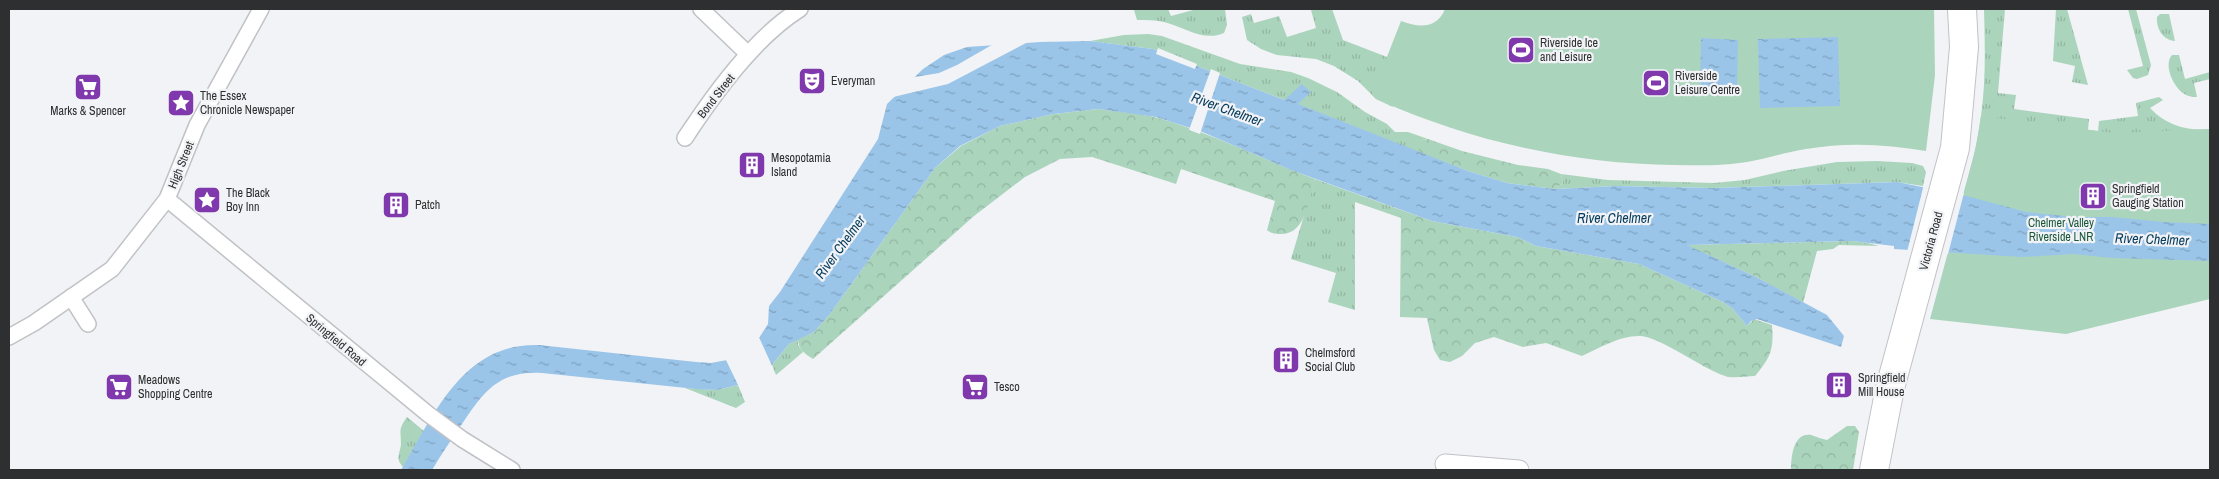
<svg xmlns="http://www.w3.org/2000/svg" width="2219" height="479" viewBox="0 0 2219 479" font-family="'Archivo Narrow',sans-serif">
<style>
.grass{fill:url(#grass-tufts)}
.forest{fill:url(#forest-crowns)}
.park{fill:#abd4bc}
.water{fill:url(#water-ripples)}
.pier{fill:#f1f3f6}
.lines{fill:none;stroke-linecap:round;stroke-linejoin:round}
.pedestrian-casing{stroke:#c1c2c6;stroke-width:18}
.minor-casing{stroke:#c1c2c6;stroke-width:21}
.primary-casing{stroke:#c1c2c6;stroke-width:30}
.pedestrian{stroke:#fff;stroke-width:15}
.minor{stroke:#fff;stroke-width:19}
.primary{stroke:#fff;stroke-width:28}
.labels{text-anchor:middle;stroke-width:4.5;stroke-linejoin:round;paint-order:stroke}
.poi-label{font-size:12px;fill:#2e2f30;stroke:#f1f3f6;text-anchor:start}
.street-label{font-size:12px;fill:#2e2f30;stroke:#f1f3f6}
.park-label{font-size:12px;fill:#1a573a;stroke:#f1f3f6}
.water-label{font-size:14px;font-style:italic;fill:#063b5d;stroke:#f1f3f6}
</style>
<defs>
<pattern id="grass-tufts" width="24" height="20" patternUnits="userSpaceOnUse" patternTransform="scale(1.25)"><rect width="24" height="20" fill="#abd4bc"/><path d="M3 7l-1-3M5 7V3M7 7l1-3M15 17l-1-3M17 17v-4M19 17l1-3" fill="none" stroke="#93b6a2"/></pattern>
<pattern id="forest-crowns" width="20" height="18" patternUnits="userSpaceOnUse" patternTransform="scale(1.25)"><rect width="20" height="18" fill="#abd4bc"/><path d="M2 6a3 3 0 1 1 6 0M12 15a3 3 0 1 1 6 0" fill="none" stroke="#93b6a2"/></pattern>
<pattern id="water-ripples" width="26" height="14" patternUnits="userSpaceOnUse" patternTransform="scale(1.25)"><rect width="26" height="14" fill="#9ac5e9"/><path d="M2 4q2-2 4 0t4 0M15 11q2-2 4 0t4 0" fill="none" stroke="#7ea0bd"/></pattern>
</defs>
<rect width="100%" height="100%" fill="#f1f3f6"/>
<g class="grass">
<path d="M1138,9H1168L1171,16L1197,9H1225L1227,25L1224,33C1203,42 1184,27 1164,22C1155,20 1146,20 1137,20L1134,10Z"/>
<polygon points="1315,9 1332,9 1343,40 1387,57 1393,107 1376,99 1358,81 1334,66 1316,59 1277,55 1261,49 1247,40 1242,17 1251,14 1254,23 1279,16 1287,37 1316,28 1311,10"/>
<path d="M1984,9H2005L1998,93L2016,95L2014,109L2089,119L2088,130L2098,131L2099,121L2138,116L2136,103L2159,97L2163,100L2150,108C2167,126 2187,131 2210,129L1963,195C1970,169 1978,143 1981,116C1986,81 1985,44 1984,9Z"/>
<polygon points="2056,9 2067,9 2088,85 2072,82 2075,66 2053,61"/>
<polygon points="2128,9 2136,9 2151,65 2148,75 2137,79 2133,78 2127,70 2143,66"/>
<path d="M2160,14H2169L2175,41C2163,40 2156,29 2157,17Z"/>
<polygon points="1148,34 1162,36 1240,64 1291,72 1308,78 1337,92 1365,112 1387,124 1395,132 1408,132 1428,139 1422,140 1418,146 1420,153 1297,104 1310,93 1284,100 1153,49 1090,41 1124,35"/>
<path d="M2172,55H2179L2185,79L2210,72V79L2194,83L2197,97C2194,97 2191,97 2189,96C2176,93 2162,66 2172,55Z"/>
<polygon points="1877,161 1912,163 1923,166 1926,172 1923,186 1896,182 1714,188 1615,186 1555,189 1563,183 1561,174 1608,180 1714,183 1745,180 1783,171 1837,162"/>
<polygon points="1315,179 1401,210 1401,218 1355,202 1355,310 1328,302 1336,273 1291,259"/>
<polygon points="798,339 798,345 803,352 776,375 772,365 789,344"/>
<polygon points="738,385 745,402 736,408 685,388 717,390"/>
<path d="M407,417L424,431L403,467C395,458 400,454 401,444C401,430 398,430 407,417Z"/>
</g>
<g class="forest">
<path d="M1098,109C1117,112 1139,113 1158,118C1212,133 1263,160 1315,179C1310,196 1306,234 1282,234C1275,234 1272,234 1267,230L1275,201L1181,169L1176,184L1092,157L1060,159L1025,177L974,216L813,359C805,354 798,349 798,339L814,332L830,314L935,168L961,146L1000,126L1053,114Z"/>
<polygon points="1428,139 1462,151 1518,165 1548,169 1561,174 1563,183 1555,189 1507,183 1468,171 1420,153 1417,146 1422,140"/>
<path d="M1401,210L1432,221L1517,237L1536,246L1639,264L1723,302L1733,309L1747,326L1754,319L1772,325C1774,349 1771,357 1755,376C1746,376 1733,379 1725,376C1701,368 1662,338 1641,336C1621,335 1599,348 1582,356L1546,343L1523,347L1494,337L1475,343L1462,356L1450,362L1440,360L1434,350L1427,318L1400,317Z"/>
<polygon points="1852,241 1868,243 1879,246 1839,245 1833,249 1817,251 1803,303 1758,278 1686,245"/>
<path d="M1847,426H1855L1859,432L1853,470H1791C1791,458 1793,432 1811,435C1817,437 1822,439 1827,440Z"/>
</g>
<g class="park">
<path d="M1445,9H1934L1935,75L1926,151C1886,144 1846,142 1806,149C1781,153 1757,162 1731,164C1712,166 1693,165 1674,165C1572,164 1470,141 1376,99L1372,95L1401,21C1419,28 1437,29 1445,9Z"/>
<polygon points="1981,116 2114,133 2210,129 2210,299 2066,334 1930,319 1975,152"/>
</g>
<g class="water">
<polygon points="1838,37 1840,106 1760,108 1758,39"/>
<polygon points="1701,38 1738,40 1737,90 1700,89"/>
<path d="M1090,41L1153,49L1284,100L1302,84L1311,92L1298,104L1468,171L1507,183L1555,189L1615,186L1714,188L1897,182L1963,195L2026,212L2074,217H2112L2164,222L2210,224V261L2112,258L2074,254L2022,257L1894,249V246L1852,241L1687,245L1758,278L1827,315L1844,336L1841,347L1757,319L1751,321L1747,326L1733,309L1723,302L1639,264L1536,246L1517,237L1432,221L1291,170L1200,131L1156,117L1098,109L1053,114L1000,126L960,146L935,168L830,314L814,332L789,344L772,365L738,385L717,390L696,389L542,373C501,370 485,390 464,421C453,437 442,453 432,470H401C434,415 463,342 539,345L696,362L711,363L727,360L759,338L768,324L769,306L780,292L878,139L887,104L923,69L944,55L967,47L1040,42Z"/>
</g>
<g class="pier">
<polygon points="1022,41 1026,43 948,84 889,98 909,78 939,73 957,65 997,42"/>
<polygon points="1158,48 1197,64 1195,69 1156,54"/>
<polygon points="1211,69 1220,73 1200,134 1189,130"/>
<polygon points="1924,184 1964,193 1948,254 1907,252"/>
<polygon points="758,335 773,368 739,387 725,358"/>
</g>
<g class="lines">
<g class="pedestrian-casing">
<g id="pedestrian">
<polyline points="701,9 748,54"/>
<path d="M685,138C714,94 755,37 800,9"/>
<polyline points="167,199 428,414 462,439 512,470"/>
<polyline points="71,297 88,324"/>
<polyline points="9,337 34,323 112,269 167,199 197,125 261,9"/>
</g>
</g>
<g class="minor-casing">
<polyline id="minor" points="1445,464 1519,470"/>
</g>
<g class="primary-casing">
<polyline id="primary" points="1874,470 1890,388 1955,148 1964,47 1962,9"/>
</g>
<use href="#pedestrian" class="pedestrian"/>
<use href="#minor" class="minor"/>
<use href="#primary" class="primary"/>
</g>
<defs>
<g id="stadium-square" transform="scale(1.4375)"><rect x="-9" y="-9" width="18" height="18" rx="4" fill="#8039ac" stroke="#f1f3f6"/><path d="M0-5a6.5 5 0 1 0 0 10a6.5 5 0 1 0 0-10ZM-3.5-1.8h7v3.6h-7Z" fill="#fff"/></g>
<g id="theatre-square" transform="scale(1.4375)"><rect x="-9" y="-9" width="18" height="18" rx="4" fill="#8039ac" stroke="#f1f3f6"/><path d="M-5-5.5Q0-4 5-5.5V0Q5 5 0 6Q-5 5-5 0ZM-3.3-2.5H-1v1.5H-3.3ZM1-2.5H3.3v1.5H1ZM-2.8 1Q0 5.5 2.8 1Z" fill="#fff"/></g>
<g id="supermarket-square" transform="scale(1.4375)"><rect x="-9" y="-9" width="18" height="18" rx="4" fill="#8039ac" stroke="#f1f3f6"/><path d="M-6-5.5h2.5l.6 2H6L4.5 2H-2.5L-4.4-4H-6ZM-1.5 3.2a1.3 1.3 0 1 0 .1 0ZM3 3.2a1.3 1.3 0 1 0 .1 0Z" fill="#fff"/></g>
<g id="sight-square" transform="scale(1.4375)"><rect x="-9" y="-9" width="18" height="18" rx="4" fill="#8039ac" stroke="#f1f3f6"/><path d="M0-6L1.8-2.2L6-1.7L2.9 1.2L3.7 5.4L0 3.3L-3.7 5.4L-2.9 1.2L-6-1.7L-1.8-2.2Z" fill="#fff"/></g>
<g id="building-square" transform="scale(1.4375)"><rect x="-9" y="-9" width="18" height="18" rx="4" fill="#8039ac" stroke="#f1f3f6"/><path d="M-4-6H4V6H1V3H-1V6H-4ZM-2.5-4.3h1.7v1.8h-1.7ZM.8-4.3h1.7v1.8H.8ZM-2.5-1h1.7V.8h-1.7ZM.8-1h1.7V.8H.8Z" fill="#fff"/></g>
</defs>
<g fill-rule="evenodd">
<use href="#stadium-square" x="1521" y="50"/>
<use href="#theatre-square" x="812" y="81"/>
<use href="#stadium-square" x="1656" y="83"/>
<use href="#supermarket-square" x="88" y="87"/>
<use href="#sight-square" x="181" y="103"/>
<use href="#building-square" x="752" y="165"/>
<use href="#building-square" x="2093" y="196"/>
<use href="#sight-square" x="207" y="200"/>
<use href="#building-square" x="396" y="205"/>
<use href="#building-square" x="1286" y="360"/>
<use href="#building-square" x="1839" y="385"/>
<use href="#supermarket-square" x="119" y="387"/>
<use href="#supermarket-square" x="975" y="387"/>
</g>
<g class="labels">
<g class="poi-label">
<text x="1540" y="47">Riverside Ice<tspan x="1540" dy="14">and Leisure</tspan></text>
<text x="1675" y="80">Riverside<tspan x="1675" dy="14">Leisure Centre</tspan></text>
<text x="831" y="85">Everyman</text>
<text x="200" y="100">The Essex<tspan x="200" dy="14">Chronicle Newspaper</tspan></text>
<text x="88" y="115" text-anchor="middle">Marks &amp; Spencer</text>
<text x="771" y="162">Mesopotamia<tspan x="771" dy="14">Island</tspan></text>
<text x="2112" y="193">Springfield<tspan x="2112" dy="14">Gauging Station</tspan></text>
<text x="226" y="197">The Black<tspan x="226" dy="14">Boy Inn</tspan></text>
<text x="415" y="209">Patch</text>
<text x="1305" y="357">Chelmsford<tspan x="1305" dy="14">Social Club</tspan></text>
<text x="1858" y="382">Springfield<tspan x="1858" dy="14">Mill House</tspan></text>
<text x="138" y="384">Meadows<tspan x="138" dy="14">Shopping Centre</tspan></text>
<text x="994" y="391">Tesco</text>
</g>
<g class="street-label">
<text transform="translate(716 96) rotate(-52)" y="4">Bond Street</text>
<text transform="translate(181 165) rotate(-68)" y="4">High Street</text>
<text transform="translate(1931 241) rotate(-75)" y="4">Victoria Road</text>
<text transform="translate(336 340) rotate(40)" y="4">Springfield Road</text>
</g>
<g class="park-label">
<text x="2061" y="227">Chelmer Valley<tspan x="2061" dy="14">Riverside LNR</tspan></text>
</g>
<g class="water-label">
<text transform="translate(1227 109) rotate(20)" y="5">River Chelmer</text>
<text x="1614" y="223">River Chelmer</text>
<text transform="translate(2152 239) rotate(2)" y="5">River Chelmer</text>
<text transform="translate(840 247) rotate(-54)" y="5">River Chelmer</text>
</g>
</g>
<rect width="2219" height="479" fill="none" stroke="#2e2f30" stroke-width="20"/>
</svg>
